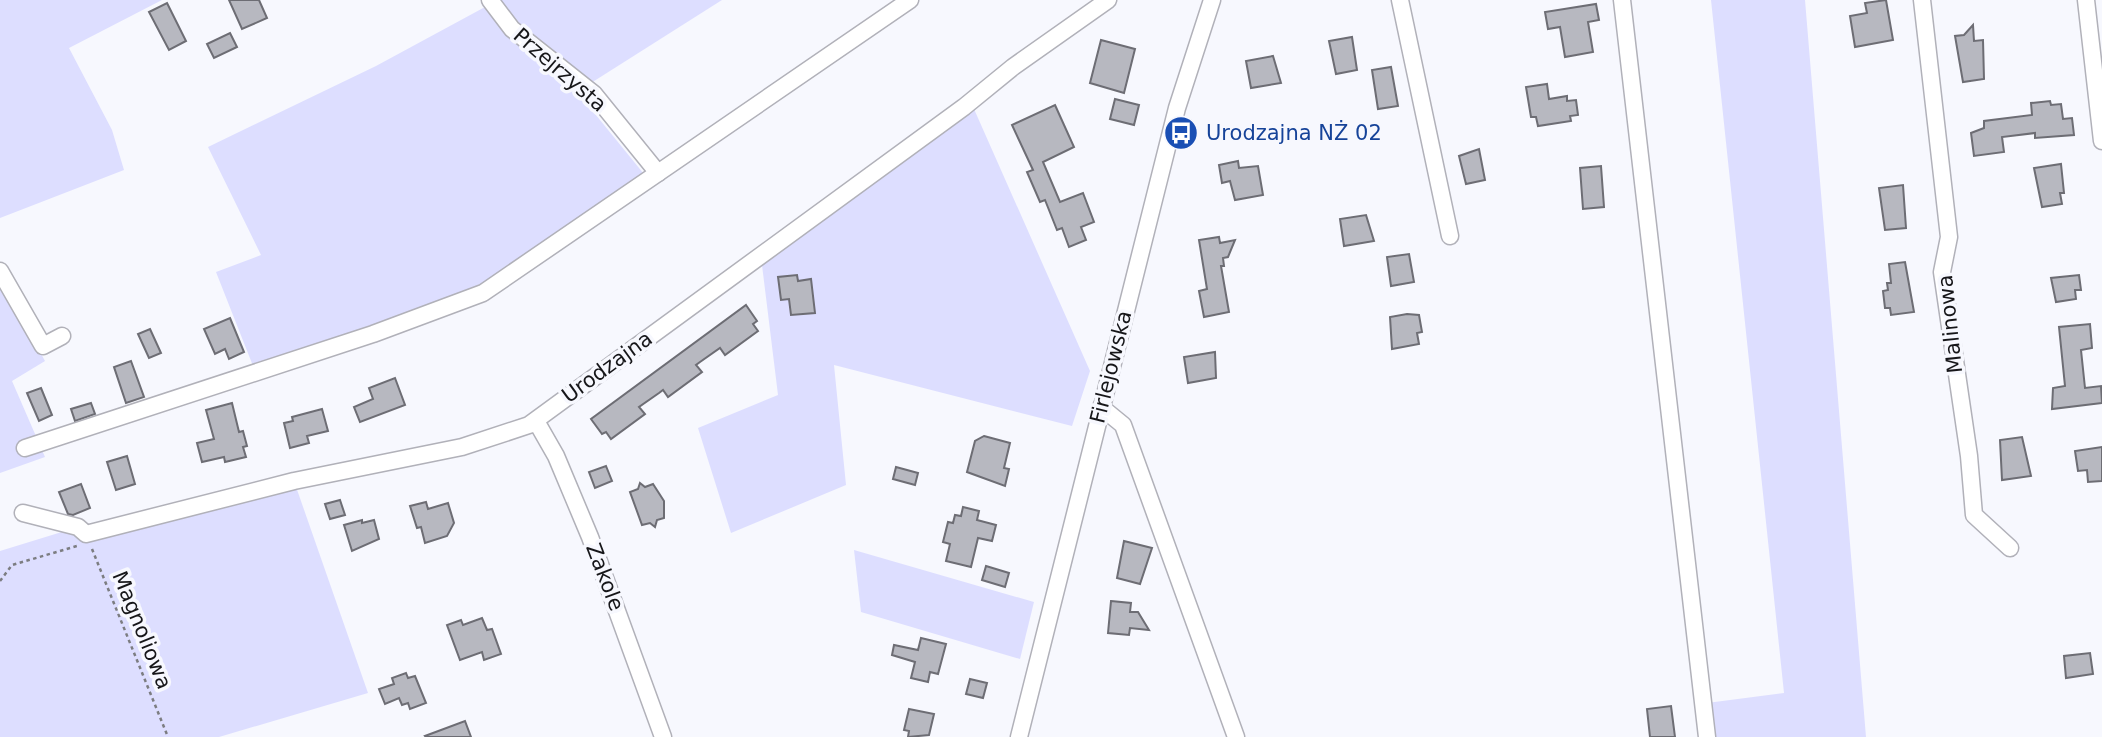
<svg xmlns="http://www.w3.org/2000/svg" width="2102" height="737" viewBox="0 0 2102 737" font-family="'DejaVu Sans',sans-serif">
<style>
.green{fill:#dddeff}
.building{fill:#b7b8c0;stroke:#6d6d74;stroke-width:2}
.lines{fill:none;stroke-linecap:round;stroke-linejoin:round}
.minor-casing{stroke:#b1b1b9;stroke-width:19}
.path{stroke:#7c7d81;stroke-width:2.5;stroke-dasharray:3.5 3.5;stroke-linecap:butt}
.minor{stroke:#fff;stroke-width:16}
.labels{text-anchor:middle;stroke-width:7;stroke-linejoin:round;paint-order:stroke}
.street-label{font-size:21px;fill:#161619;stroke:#f7f8fe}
.transit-label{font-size:21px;fill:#164399;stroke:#f7f8fe;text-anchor:start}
</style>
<rect width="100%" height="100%" fill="#f7f8fe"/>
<g class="green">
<polygon points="0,0 162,0 69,48 112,130 124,170 0,218"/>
<polygon points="501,0 722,0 591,83 514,21"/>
<polygon points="1711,0 1805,0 1866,737 1713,737 1707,703 1784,693"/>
<polygon points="485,7 506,35 578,93 648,179 483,293 255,371 216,272 261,255 208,147 376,66"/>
<polygon points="974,109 1090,371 1072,426 834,365 846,485 731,533 698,428 778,395 761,257"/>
<polygon points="0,279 45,361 12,381 45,457 0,473"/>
<polygon points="294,481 368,693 219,737 0,737 0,551 78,527"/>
<polygon points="854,550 1034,602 1020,659 861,612"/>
</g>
<g class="building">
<polygon points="229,0 259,0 267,18 242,29"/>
<polygon points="1886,0 1893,40 1855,47 1850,16 1867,13 1865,3"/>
<polygon points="167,3 186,41 169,50 149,12"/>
<polygon points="1596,4 1599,20 1588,22 1593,52 1565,57 1560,27 1548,29 1545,12"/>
<polygon points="1973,25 1974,41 1983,40 1984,79 1963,82 1955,36 1964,35"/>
<polygon points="230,33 237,47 214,58 207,44"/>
<polygon points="1352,37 1357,70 1336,74 1329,41"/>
<polygon points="1101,40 1135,49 1124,93 1090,83"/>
<polygon points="1273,56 1281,83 1251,88 1246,61"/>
<polygon points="1391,67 1398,106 1378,109 1372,70"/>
<polygon points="1547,84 1549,99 1567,96 1567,101 1576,100 1578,115 1570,116 1571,121 1538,126 1536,117 1531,117 1526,87"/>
<polygon points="1115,99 1139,105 1134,125 1110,119"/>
<polygon points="2050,101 2051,105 2061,104 2063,119 2072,118 2074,135 2035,138 2035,133 2002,137 2004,152 1974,156 1971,133 1984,128 1984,121 2032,115 2031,103"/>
<polygon points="1055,105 1074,147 1043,162 1060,202 1083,193 1094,222 1081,227 1086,240 1069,247 1062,228 1057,230 1045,200 1040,202 1027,172 1033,170 1012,125"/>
<polygon points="1479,149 1485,180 1466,184 1459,156"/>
<polygon points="1238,161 1239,168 1258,166 1263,195 1235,200 1230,181 1222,183 1219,165"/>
<polygon points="2061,164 2064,193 2060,193 2062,204 2042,207 2034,168"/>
<polygon points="1601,166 1604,207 1583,209 1580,168"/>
<polygon points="1903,185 1906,228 1885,230 1879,188"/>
<polygon points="1366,215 1374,241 1344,246 1340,219"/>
<polygon points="1219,237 1220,243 1235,240 1228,257 1223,258 1224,266 1221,266 1229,312 1204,317 1199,291 1207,289 1199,240"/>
<polygon points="1409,254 1414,282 1391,286 1387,257"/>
<polygon points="1905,262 1914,312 1891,315 1890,308 1885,308 1883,291 1888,290 1887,283 1891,283 1889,264"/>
<polygon points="797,275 798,281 811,279 815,313 791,315 789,299 781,300 778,277"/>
<polygon points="2079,275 2081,290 2075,290 2076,299 2056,302 2051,278"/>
<polygon points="746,305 757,321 753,324 758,331 725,355 720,348 700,362 696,365 702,372 668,397 663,390 659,393 639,407 645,414 611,439 606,432 602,434 591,419"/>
<polygon points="1407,314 1419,315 1422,332 1417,333 1419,344 1392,349 1390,317"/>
<polygon points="230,318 244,352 229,359 225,349 215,354 204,329"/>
<polygon points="2090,324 2092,348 2081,350 2085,388 2101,386 2102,403 2052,409 2053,388 2065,386 2059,327"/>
<polygon points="150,329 161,353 149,358 138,334"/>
<polygon points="1215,352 1216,378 1188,383 1184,357"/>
<polygon points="131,361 144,397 126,403 114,367"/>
<polygon points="395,378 405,405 360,422 354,407 373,399 369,388"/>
<polygon points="41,388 52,415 39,421 27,393"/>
<polygon points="91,403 95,414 75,421 71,409"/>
<polygon points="232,403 239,432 243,431 247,446 243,447 246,457 225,462 224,457 202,462 197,443 214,439 206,410"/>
<polygon points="322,409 328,431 307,436 309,443 290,448 284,423 293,421 292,417"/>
<polygon points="984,436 1010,443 1004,468 1009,469 1005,486 967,472 975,441"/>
<polygon points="2022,437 2031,476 2002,480 2000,440"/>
<polygon points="2102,447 2102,481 2088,482 2087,470 2078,471 2075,451"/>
<polygon points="127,456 135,484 116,490 107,462"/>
<polygon points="606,466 612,481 595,488 589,472"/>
<polygon points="896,467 918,473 915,485 893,479"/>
<polygon points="640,483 645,487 653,484 664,501 664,518 657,520 655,527 650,523 642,525 630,492 638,489"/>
<polygon points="81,484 90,508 73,515 68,514 59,492"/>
<polygon points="340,500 345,515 330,519 325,504"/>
<polygon points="426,502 428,509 448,503 454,523 447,536 425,543 421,527 417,528 410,506"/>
<polygon points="963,507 979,511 977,520 996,525 992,541 978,538 971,567 946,561 950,544 943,542 948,522 953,523 955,515 961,516"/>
<polygon points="362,520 362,523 374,520 379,539 352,551 344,525"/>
<polygon points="1124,541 1152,548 1140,584 1117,578"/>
<polygon points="986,566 1009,573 1005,587 982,580"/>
<polygon points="1111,601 1131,603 1130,612 1138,612 1149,630 1130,628 1129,635 1108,633"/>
<polygon points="482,618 487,630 492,629 501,654 484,660 482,652 460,660 447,625 461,620 463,625"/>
<polygon points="921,638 946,644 938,674 930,672 928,682 911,678 915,662 892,655 894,645 918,650"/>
<polygon points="2090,653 2093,674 2066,678 2064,656"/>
<polygon points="406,673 408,678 415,676 426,703 410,709 408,703 402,705 399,698 385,704 379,689 394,684 392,678"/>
<polygon points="970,679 987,683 983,698 966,694"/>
<polygon points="1671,706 1675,737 1650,737 1647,709"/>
<polygon points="909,709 934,714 929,735 908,737 909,731 904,730"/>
<polygon points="465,721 471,737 426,737 425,736"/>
</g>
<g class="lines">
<g class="minor-casing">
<g id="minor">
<polyline points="490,0 512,29 594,94 658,173"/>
<polyline points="1400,0 1450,236"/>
<polyline points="1622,0 1707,737"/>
<polyline points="1922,0 1949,237 1942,272 1969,456 1974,515 2010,548"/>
<polyline points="2086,0 2102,141"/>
<polyline points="0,271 43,346 62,336"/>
<polyline points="1101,407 1123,425 1236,737"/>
<polyline points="536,421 556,456 590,537 663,737"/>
<polyline points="25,448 373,334 483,293 910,0"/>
<polyline points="23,513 78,527 86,534 294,481 462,447 529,425 964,107 1013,67 1108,0"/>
<polyline points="1019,737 1177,108 1212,0"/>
</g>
</g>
<g class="path">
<polyline points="92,549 168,737"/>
<polyline points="0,581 12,565 77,546"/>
</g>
<use href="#minor" class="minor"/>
</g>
<defs>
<g id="bus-disc" transform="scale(1.75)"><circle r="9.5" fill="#1a4fb4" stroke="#f7f8fe"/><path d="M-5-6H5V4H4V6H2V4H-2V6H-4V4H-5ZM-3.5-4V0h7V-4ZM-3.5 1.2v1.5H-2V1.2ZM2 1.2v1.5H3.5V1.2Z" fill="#fff"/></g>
</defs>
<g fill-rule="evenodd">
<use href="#bus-disc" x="1181" y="133"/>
</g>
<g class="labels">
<g class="street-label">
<text transform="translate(560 70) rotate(41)" y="7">Przejrzysta</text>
<text transform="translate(1950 324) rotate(-96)" y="7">Malinowa</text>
<text transform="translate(607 367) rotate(-36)" y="7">Urodzajna</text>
<text transform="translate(1111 367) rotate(-76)" y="7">Firlejowska</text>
<text transform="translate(605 577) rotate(69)" y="7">Zakole</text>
<text transform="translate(142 630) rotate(68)" y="7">Magnoliowa</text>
</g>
<g class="transit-label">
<text x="1206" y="140">Urodzajna NŻ 02</text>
</g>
</g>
</svg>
